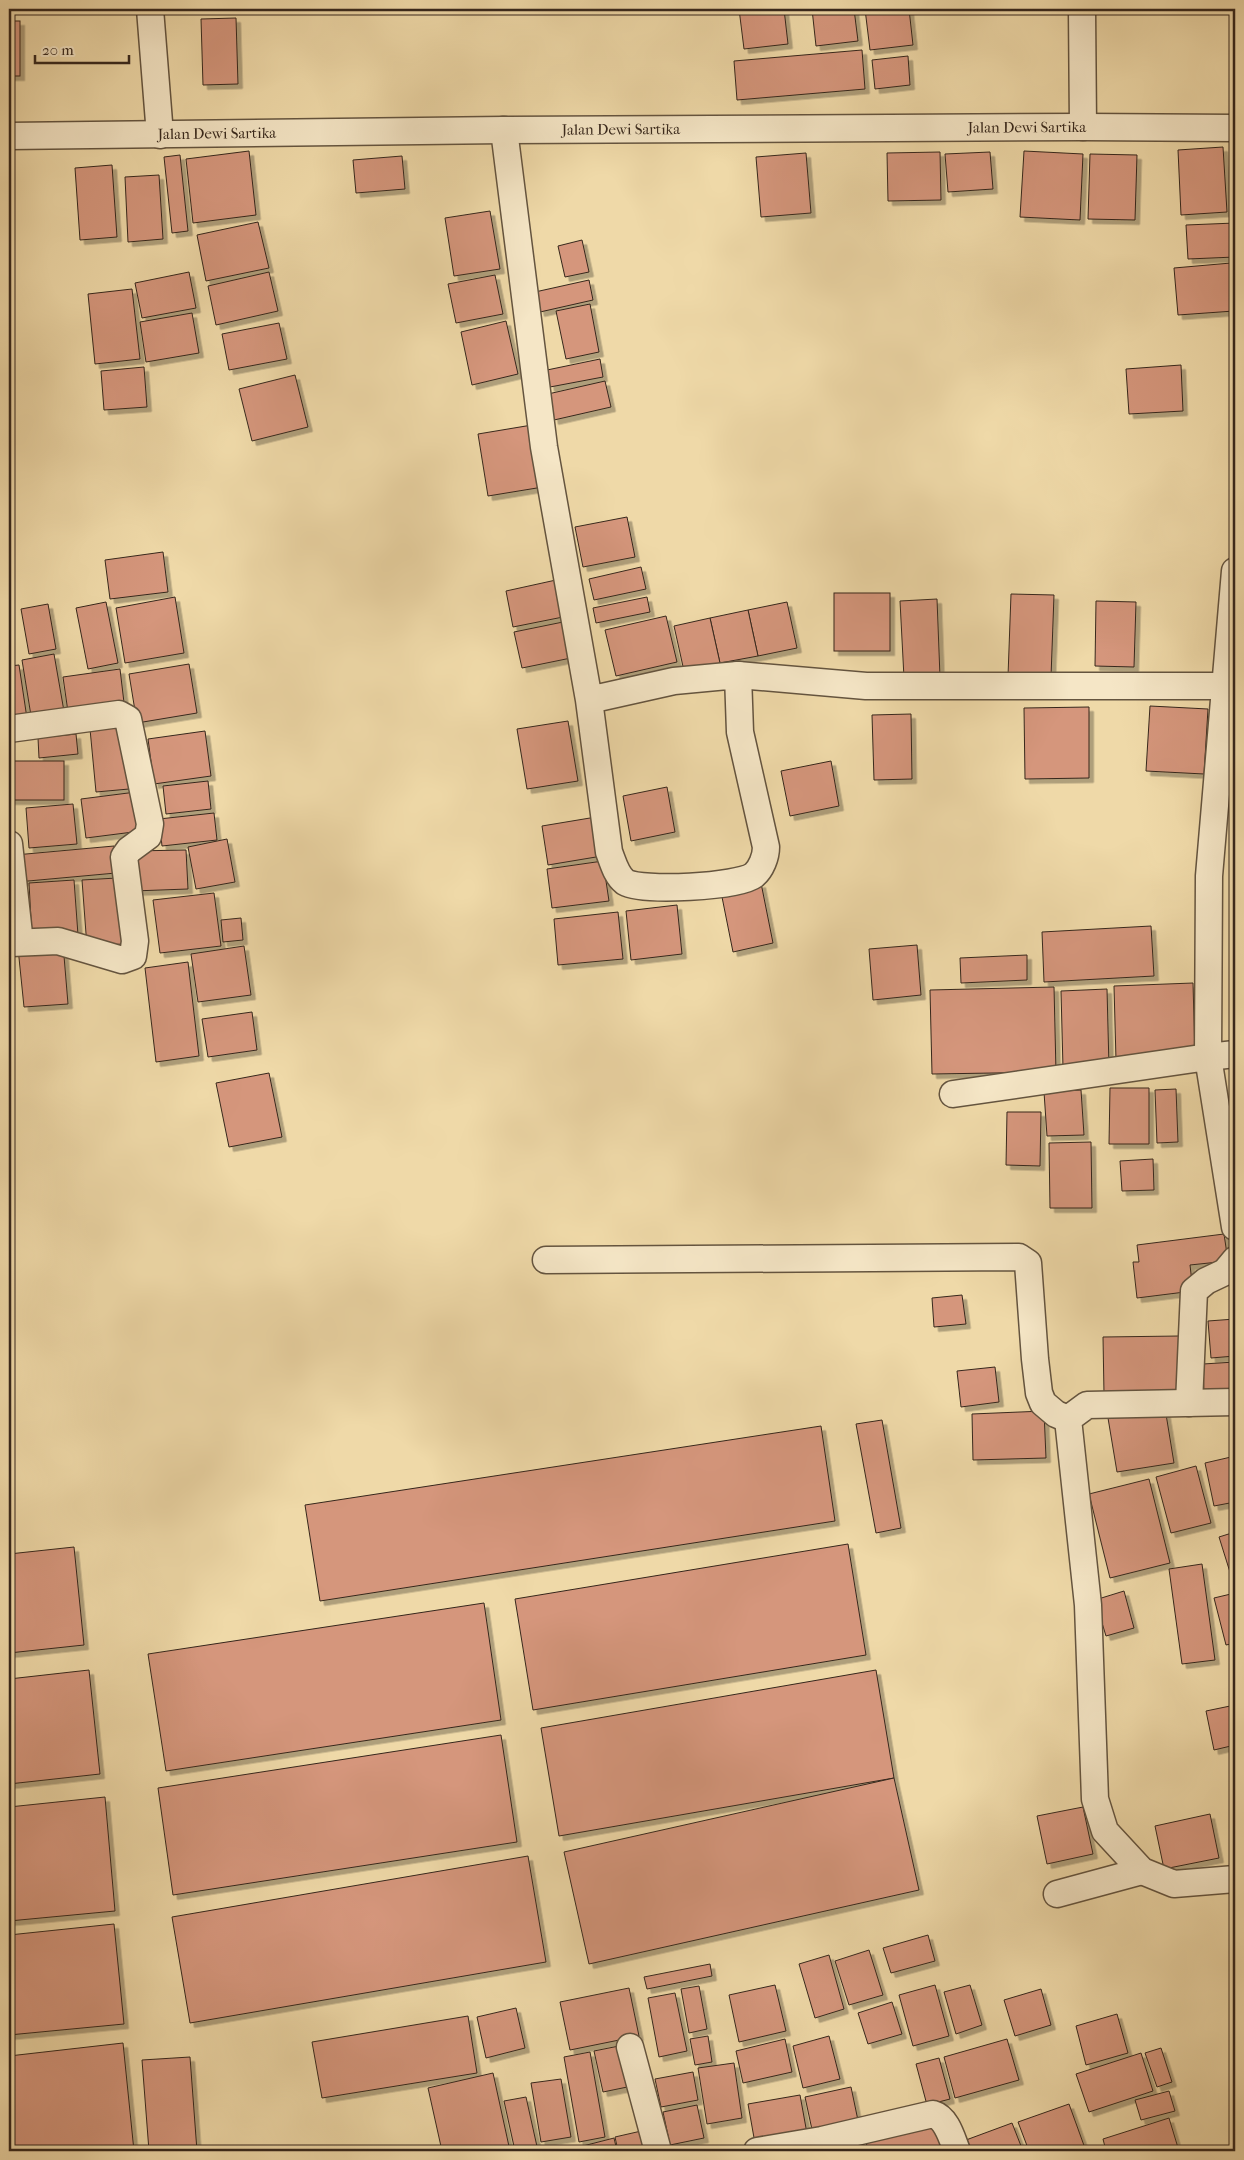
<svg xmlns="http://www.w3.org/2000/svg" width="1244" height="2160" viewBox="0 0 1244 2160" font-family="'IM FELL French Canon',serif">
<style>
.building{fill:#d5967c;stroke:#36271c;filter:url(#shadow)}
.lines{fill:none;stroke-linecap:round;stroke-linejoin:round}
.street-casing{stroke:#64543f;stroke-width:29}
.street{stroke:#f5e6c6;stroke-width:26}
.labels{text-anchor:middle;stroke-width:4;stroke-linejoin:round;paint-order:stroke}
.street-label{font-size:15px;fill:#36271c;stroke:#f5e6c6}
</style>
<defs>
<filter id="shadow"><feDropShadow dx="4.5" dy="4.5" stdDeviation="0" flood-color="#0004"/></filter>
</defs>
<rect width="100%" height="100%" fill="#efd9a8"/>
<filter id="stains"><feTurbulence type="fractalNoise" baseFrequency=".004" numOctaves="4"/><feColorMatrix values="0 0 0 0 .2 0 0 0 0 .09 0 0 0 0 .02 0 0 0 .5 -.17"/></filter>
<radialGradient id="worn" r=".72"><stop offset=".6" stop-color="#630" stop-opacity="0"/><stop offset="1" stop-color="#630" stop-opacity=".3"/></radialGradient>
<g class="building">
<polygon points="739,9 784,9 788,44 744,49"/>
<polygon points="812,9 854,9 858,41 816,46"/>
<polygon points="865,9 909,9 913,45 870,50"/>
<polygon points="236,18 238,84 203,85 201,19"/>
<rect x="9" y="21" width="11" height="55"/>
<polygon points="862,50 865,89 737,100 734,61"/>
<polygon points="908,56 910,85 875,89 872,60"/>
<polygon points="1223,147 1227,212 1181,215 1178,150"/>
<polygon points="249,151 256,215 193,223 186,159"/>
<polygon points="1024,151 1083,154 1080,220 1020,217"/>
<polygon points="940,152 941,200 888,201 887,153"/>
<polygon points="990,152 993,189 948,192 945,154"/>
<polygon points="806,153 811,213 761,217 756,157"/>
<polygon points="1090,154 1137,155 1135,220 1088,219"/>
<polygon points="180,155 188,231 172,233 164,157"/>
<polygon points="402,156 405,189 356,193 353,160"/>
<polygon points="112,165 117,237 80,240 75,168"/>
<polygon points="159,175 163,239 128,242 125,177"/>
<polygon points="490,211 500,269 454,276 445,218"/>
<polygon points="258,222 269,268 206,281 197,235"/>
<polygon points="1235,223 1235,257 1188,259 1186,225"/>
<polygon points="582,240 589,272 565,277 558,246"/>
<polygon points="1231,263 1234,311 1178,315 1174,268"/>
<polygon points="189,272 196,308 142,318 135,283"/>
<polygon points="269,272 278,311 216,325 208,286"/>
<polygon points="495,275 503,314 456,323 448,284"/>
<polygon points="589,280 593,300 540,312 535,292"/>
<polygon points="132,289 140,359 95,364 88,294"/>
<polygon points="590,304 599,352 566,359 556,311"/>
<polygon points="192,313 199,353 146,362 140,322"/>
<polygon points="506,321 518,374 472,385 461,332"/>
<polygon points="279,323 287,359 229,370 222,334"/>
<polygon points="600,359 603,377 550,387 547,370"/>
<polygon points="1181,365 1183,411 1129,414 1126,369"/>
<polygon points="144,367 147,407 104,410 101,371"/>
<polygon points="295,375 308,427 252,441 239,389"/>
<polygon points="605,381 611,407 554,420 548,394"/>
<polygon points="532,425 543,487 488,496 478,434"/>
<polygon points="627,517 635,557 583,567 575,527"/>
<polygon points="163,552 168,592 110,599 105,560"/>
<polygon points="641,567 646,589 594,600 589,579"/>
<polygon points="556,580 563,617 513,627 506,591"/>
<rect x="834" y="593" width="56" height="58"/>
<polygon points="1011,594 1054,595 1051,677 1008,676"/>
<polygon points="175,597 184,653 125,663 116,608"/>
<polygon points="647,597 650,612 596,623 593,608"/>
<polygon points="937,599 940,677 904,678 900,601"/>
<polygon points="1096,601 1136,602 1134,667 1095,666"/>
<polygon points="106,602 118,663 88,669 76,608"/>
<polygon points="787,602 797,648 758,656 748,610"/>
<polygon points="48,604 56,649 29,654 21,609"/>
<polygon points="748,610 758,656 720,663 710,618"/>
<polygon points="666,616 677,662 616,676 605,630"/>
<polygon points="710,618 720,663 684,671 674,626"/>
<polygon points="563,622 571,658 522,668 514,632"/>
<polygon points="54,654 65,717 32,722 22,660"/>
<polygon points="189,664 197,713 137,723 129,674"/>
<polygon points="19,665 28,725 9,728 9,666"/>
<polygon points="120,669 125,711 69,719 63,677"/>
<polygon points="1150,706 1208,709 1204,774 1146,771"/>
<polygon points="1089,707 1089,778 1025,779 1024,708"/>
<polygon points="911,714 912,779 874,780 872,715"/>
<polygon points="568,721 578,781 527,789 517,729"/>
<polygon points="123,726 129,789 96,792 90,729"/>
<polygon points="205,731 211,776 154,784 148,739"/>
<polygon points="76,734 78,754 39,758 38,738"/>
<rect x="9" y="761" width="55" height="39"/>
<polygon points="831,761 839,806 790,816 781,771"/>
<polygon points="208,781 211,809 166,814 163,786"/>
<polygon points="667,787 675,832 631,841 623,796"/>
<polygon points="136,792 141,831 86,838 81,799"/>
<polygon points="73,804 77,844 29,848 26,808"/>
<polygon points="214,813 217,840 162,846 159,819"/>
<polygon points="596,817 602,856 548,865 542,826"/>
<polygon points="227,839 235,882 196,889 188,847"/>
<polygon points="114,846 116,873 17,882 15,855"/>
<polygon points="186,850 188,889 133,891 132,851"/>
<polygon points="603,861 609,901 552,908 547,869"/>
<polygon points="117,878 122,944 87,947 82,880"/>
<polygon points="74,880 78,935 32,938 29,883"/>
<polygon points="761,883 773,943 733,952 721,892"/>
<polygon points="214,893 221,946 160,953 153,900"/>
<polygon points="677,905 682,954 631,960 626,911"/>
<polygon points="618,912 623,959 558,965 554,919"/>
<polygon points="241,918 243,940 223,942 221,920"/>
<polygon points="1151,926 1154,976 1044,982 1042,932"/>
<polygon points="63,944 68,1004 24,1007 18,948"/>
<polygon points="917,945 921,995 873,1000 869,949"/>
<polygon points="244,946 251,995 198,1002 191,954"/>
<polygon points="1027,955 1027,980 961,983 960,958"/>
<polygon points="188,962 199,1056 156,1062 145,968"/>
<polygon points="1193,983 1195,1057 1116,1060 1114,986"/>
<polygon points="1054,987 1056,1072 932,1074 930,990"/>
<polygon points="1107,989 1109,1067 1063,1068 1061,991"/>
<polygon points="252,1012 257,1050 208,1057 202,1019"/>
<polygon points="269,1073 282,1137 229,1147 216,1083"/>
<polygon points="1110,1088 1149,1088 1149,1144 1109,1144"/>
<polygon points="1176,1089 1178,1142 1157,1143 1155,1090"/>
<polygon points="1081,1090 1084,1135 1047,1136 1044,1092"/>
<polygon points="1007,1112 1041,1112 1040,1166 1006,1165"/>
<polygon points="1091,1142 1092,1208 1050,1208 1049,1143"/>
<polygon points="1153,1159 1154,1190 1122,1191 1120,1161"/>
<polygon points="1224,1234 1228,1261 1190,1265 1193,1291 1137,1298 1133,1262 1139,1262 1137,1245"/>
<polygon points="962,1295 966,1324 934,1327 932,1298"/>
<polygon points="1235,1319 1235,1356 1211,1358 1208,1321"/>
<polygon points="1179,1336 1179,1393 1104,1394 1103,1337"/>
<polygon points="1235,1362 1235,1395 1204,1396 1203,1364"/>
<polygon points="995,1367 999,1402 961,1407 957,1371"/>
<polygon points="1165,1408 1174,1463 1117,1472 1108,1418"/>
<polygon points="1044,1411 1046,1458 973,1460 972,1414"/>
<polygon points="882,1420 901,1528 876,1533 856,1424"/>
<polygon points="821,1426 835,1521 320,1601 305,1505"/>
<polygon points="1231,1457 1235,1475 1235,1502 1214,1506 1205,1463"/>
<polygon points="1196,1466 1211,1523 1171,1533 1156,1477"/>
<polygon points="1149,1479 1170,1563 1110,1578 1089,1494"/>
<polygon points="1235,1532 1235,1585 1234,1585 1219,1537"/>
<polygon points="848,1544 866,1655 533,1710 515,1599"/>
<polygon points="74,1547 84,1645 9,1653 9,1554"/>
<polygon points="1202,1564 1215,1660 1182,1664 1169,1569"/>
<polygon points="1124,1591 1134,1628 1106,1636 1095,1600"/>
<polygon points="1235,1593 1235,1643 1226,1645 1214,1598"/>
<polygon points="484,1603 501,1720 166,1771 148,1654"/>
<polygon points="89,1670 100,1774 9,1784 9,1679"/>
<polygon points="876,1670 894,1778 559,1836 541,1728"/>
<polygon points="1235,1705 1235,1745 1214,1750 1206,1711"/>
<polygon points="501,1735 517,1842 173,1895 158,1788"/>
<polygon points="894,1778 919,1890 589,1964 564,1852"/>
<polygon points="105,1797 115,1911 9,1921 9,1807"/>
<polygon points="1083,1807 1093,1854 1047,1864 1037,1816"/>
<polygon points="1210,1814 1219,1858 1164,1869 1155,1826"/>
<polygon points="528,1856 546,1962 190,2023 172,1917"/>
<polygon points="114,1924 124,2024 9,2035 9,1935"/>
<polygon points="928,1935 935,1961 891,1973 883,1948"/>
<polygon points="869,1950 883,1995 849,2005 835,1961"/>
<polygon points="829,1955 844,2009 815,2018 799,1964"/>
<polygon points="710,1964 712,1976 647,1989 644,1977"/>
<polygon points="775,1985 786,2031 739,2042 729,1995"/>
<polygon points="935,1985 949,2036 913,2046 899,1995"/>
<polygon points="970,1985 982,2025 956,2034 944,1992"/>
<polygon points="699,1986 707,2029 689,2033 681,1989"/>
<polygon points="629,1988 639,2036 570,2050 560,2002"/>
<polygon points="1041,1989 1051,2025 1015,2036 1004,2000"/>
<polygon points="675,1993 687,2051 659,2057 648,1998"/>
<polygon points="892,2002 902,2034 868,2044 858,2013"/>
<polygon points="516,2008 525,2048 486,2058 477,2017"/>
<polygon points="1117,2014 1128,2053 1086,2065 1076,2026"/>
<polygon points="468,2016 477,2073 322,2098 312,2042"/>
<polygon points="708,2036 712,2062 695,2065 690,2039"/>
<polygon points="829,2036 840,2079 803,2088 793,2046"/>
<polygon points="785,2039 792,2072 743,2083 736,2051"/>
<polygon points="1007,2039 1019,2080 955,2098 944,2057"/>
<polygon points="123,2043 134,2151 9,2151 9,2056"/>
<polygon points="629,2044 637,2085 603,2092 594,2051"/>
<polygon points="1161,2048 1172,2082 1157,2087 1145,2053"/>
<polygon points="590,2052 605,2137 579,2142 564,2057"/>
<polygon points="1141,2053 1153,2091 1089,2112 1076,2074"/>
<polygon points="190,2057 197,2151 149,2151 142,2060"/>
<polygon points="939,2058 950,2099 927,2105 916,2064"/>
<polygon points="734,2063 742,2118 707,2124 698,2068"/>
<polygon points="693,2072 698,2100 661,2107 655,2079"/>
<polygon points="493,2073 510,2151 442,2151 428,2088"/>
<polygon points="561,2079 571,2137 541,2142 531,2083"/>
<polygon points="851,2087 860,2130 814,2139 805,2097"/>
<polygon points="1169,2091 1175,2111 1141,2120 1135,2100"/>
<polygon points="800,2095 808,2139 756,2149 748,2104"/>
<polygon points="526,2097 538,2151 515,2151 504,2101"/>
<polygon points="1069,2104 1086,2151 1029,2151 1018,2122"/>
<polygon points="697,2105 704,2138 670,2145 663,2112"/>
<polygon points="936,2118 946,2151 869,2151 865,2140"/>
<polygon points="1169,2118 1179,2151 1106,2151 1103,2139"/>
<polygon points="1012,2123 1023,2151 970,2151 966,2140"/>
<polygon points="650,2129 655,2151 618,2151 615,2137"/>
<polygon points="614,2138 617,2151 580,2151 579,2147"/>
</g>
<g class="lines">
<g class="street-casing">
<g id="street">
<polyline points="150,9 160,135"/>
<polyline points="1082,9 1083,127"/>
<path d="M504,130L544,447L589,700L609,852C613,862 616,875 625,882C642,892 738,887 754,875C761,869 766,857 766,847L740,732L738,675L674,681L589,700"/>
<path id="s1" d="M9,136L504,130L1083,127L1235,128"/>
<polyline points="1235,571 1209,876 1208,1057 1235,1054"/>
<polyline points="738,675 866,686 1225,686"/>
<polyline points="9,729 119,714 128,719 150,824 148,836 129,850 124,857 135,941 133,956 122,960 58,941 11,943"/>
<polyline points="9,844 19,934 15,941 9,943"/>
<polyline points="953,1094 1208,1057 1235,1227"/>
<polyline points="546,1260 1019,1257 1028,1263 1035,1359 1039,1393 1043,1403 1056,1414 1068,1419"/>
<polyline points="1235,1402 1087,1405 1068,1419 1088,1605 1095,1799 1105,1831 1142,1871 1174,1884 1235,1879"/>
<polyline points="1189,1403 1194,1291 1206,1281 1225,1272 1235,1260"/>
<polyline points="1057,1894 1142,1871"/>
<polyline points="630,2047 658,2151"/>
<path d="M757,2151L822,2140L933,2114C947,2118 952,2139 957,2151"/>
</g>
</g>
<use href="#street" class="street"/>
</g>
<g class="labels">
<g class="street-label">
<text dy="5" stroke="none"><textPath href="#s1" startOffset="1018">Jalan Dewi Sartika</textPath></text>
<text dy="5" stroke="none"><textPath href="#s1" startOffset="612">Jalan Dewi Sartika</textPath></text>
<text dy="5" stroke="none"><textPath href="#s1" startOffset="208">Jalan Dewi Sartika</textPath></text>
</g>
</g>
<rect width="1244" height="2160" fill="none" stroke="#efd9a8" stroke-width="30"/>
<rect x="10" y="10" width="1224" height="2140" fill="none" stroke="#36271c" stroke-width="2.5"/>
<rect x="15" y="15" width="1214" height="2130" fill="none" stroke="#36271c"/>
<path d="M35 55v8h94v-8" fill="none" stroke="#36271c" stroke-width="2.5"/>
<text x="42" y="55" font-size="15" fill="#36271c" stroke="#f5e6c6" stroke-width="4" paint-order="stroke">20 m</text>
<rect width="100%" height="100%" filter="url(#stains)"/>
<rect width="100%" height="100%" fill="url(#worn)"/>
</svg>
